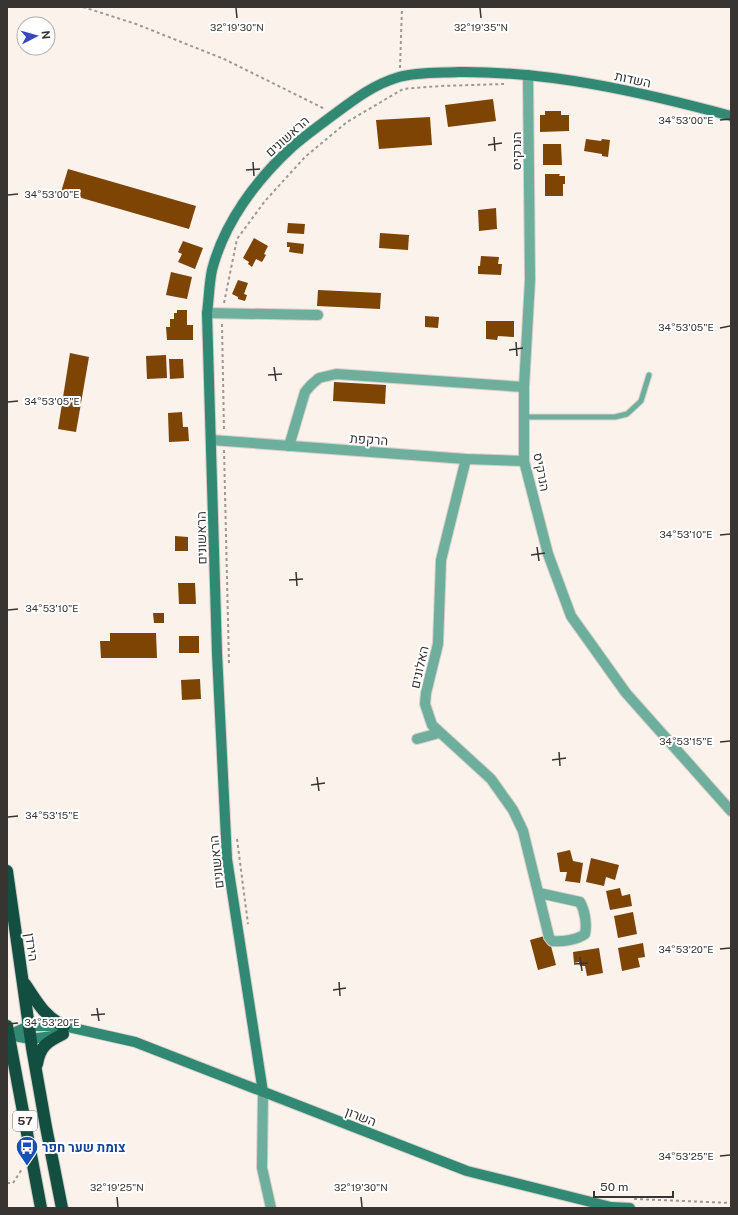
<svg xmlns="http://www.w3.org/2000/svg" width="738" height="1215" viewBox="0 0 738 1215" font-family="'Public Sans',Heebo,sans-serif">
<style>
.building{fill:#7d4403}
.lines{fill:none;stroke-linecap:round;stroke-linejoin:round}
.lane-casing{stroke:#d7d0ca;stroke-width:7}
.street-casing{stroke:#d7d0ca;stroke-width:12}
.secondary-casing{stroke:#d7d0ca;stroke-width:12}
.highway-casing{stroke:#d7d0ca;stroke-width:14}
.path{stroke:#9e9894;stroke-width:2;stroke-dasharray:3 3;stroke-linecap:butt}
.lane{stroke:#6daf9c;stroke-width:5}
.street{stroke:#6daf9c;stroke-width:10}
.secondary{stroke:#328973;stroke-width:10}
.highway{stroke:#124f41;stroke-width:12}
.ticks{fill:none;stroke:#383432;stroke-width:1.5}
.labels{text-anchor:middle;stroke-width:4;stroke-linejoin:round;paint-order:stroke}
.shield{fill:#fff;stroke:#747170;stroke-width:1}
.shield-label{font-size:12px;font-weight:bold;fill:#383432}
.street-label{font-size:13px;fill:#383432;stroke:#fff}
.transit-label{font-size:13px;font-weight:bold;fill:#164399;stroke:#fff;text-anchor:start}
.ticks-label{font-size:10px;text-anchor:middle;fill:#383432;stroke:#fff;stroke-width:4;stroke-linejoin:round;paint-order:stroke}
</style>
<rect width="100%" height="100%" fill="#faf2eb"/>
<g class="building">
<polygon points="493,99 496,121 448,127 445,105"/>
<polygon points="545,111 561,111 561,115 569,115 569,131 540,132 540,115 545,115"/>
<polygon points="430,117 432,145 379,149 376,120"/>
<polygon points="586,139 601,141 602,139 610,140 608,157 602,156 602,154 584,151"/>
<polygon points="543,144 561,144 562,165 543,165"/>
<polygon points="68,169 196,206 189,229 61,192"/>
<polygon points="545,174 560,174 559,176 565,176 565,184 563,184 563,196 545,196"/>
<polygon points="496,208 497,229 479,231 478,210"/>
<polygon points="288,223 305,224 304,234 287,233"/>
<polygon points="380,233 409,235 408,250 379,248"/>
<polygon points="254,238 268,246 264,254 266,255 262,262 256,259 252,267 248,264 249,262 243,258"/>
<polygon points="183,241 203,248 195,269 178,262 182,254 178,252"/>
<polygon points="287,242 304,244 303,254 289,252 290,247 287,247"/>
<polygon points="481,256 499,257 498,264 502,264 501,275 478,274 478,266 480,266"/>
<polygon points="171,272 192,277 187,299 166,295"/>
<polygon points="238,280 248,283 244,294 247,295 245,301 238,299 238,297 232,294"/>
<polygon points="318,290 381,293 380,309 317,306"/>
<polygon points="177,310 187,310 187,325 193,325 193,340 167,340 166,327 170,327 170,319 174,319 174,313 177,313"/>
<polygon points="425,316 439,317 438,328 425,327"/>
<polygon points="486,321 514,321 514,337 498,336 497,340 486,339"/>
<polygon points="70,353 89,357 76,432 58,429"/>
<polygon points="166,355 167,378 147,379 146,356"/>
<polygon points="169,359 183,359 184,378 170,379"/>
<polygon points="334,382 386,385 385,404 333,401"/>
<polygon points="182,412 183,427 188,427 189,441 169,442 168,413"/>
<polygon points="175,536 188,537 188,551 175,551"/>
<polygon points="178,583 195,583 196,604 179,604"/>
<polygon points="153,613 164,613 164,623 154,623"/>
<polygon points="110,633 156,633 157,658 101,658 100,641 110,641"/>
<rect x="179" y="636" width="20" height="17"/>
<polygon points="200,679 201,699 182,700 181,680"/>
<polygon points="570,850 573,861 583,863 580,883 565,881 567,872 560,872 557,853"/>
<polygon points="591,858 619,865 615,880 606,877 604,886 586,882"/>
<polygon points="620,888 622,896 630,894 632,906 610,910 606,891"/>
<polygon points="633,912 637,934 618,938 614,916"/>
<polygon points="548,935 556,965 538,970 530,940"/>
<polygon points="643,943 645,957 638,958 640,967 622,971 618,948"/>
<polygon points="599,948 603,973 587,976 585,966 580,966 579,962 574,963 573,952"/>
</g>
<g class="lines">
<g class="lane-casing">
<polyline id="lane" points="524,417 615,417 627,414 641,401 649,375"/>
</g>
<g class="street-casing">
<g id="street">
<polyline points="528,75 530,280 524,387 524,461 548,554 571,616 626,693 731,811"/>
<polyline points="207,313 318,315"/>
<polyline points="212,440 466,459 524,461"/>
<polyline points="289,446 305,392 311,385 319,378 336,374 524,387"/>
<path d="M466,459L441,560L438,644L426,693L425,704L432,725L491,779L513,810L523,831L549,937L552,941C562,942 577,940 585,934C587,924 585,911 580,902L539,893"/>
<polyline points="417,739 439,733"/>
<polyline points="263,1092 262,1168 271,1208"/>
</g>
</g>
<g class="secondary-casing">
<g id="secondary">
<polyline points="8,1035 29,1026 64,1026 135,1042 467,1171 611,1207 630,1208"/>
<polyline points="8,1035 31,1039 59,1035"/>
<path d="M263,1092L227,859L217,653L207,313C209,299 209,284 212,270C224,223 256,180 292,147C306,135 321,124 336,113C356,98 375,84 399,77C417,72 439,73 458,72C550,71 642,92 731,116"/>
</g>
</g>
<g class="highway-casing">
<g id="highway">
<polyline points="7,871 32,1048 46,1127 62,1208"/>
<path d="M25,984C36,1001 45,1017 64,1026"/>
<polyline points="7,1026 41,1208"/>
<path d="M37,1064C40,1046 47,1042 63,1034"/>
</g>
</g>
<g class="path">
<polyline points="83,7 136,24 224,59 325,109"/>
<polyline points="400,68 402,7"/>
<polyline points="224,303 237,239 265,201 305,157 347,122 403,89 440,86 504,84"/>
<polyline points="222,324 224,431"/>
<polyline points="224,450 229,663"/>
<polyline points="237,839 248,924"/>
<polyline points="7,1183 13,1183 22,1169"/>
<polyline points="634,1199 731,1203"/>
</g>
<use href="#lane" class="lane"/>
<use href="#street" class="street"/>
<use href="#secondary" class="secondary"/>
<use href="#highway" class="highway"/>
</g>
<path class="ticks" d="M236,8L237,18M480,8L481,18M720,120L730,119M494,137L495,151M488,145L502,143M253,162L254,176M246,170L260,169M8,195L18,194M720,328L730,326M516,342L517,356M509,350L523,348M274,367L276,381M268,375L282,374M8,402L18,401M720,535L730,534M537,547L539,561M531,555L545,553M296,572L297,586M289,580L303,579M8,610L18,609M720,742L730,741M559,752L560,766M552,760L566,758M317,777L319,791M311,785L325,783M8,817L18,816M720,949L730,948M580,957L582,971M574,964L588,963M339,982L340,996M333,990L346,988M97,1008L99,1021M91,1015L105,1014M8,1024L18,1023M720,1156L730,1155M117,1197L118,1207M361,1197L362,1207"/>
<defs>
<g id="bus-pin" transform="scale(1.15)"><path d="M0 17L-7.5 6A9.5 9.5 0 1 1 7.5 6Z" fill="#1a4fb4" stroke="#fff"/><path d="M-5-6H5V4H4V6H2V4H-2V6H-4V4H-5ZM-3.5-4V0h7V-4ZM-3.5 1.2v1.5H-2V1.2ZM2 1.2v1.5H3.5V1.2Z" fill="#fff"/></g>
</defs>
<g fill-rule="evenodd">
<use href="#bus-pin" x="27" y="1147"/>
</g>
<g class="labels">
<rect class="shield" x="13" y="1111" width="24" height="20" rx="3"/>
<g class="shield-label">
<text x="25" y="1125">57</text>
</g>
<g class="street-label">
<text transform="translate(633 79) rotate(12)" y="5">השדות</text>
<text transform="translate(287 136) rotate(-42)" y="5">הראשונים</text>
<text transform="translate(516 151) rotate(-90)" y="5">הנרקיס</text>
<text transform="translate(369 439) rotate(4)" y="5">הרקפת</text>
<text transform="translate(542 472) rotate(79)" y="5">הנרקיס</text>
<text transform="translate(201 538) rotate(-91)" y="5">הראשונים</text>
<text transform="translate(419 667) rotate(-77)" y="5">האלונים</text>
<text transform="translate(216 862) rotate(-96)" y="5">הראשונים</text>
<text transform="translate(32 947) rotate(82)" y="5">הירדן</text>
<text transform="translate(361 1116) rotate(21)" y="5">השרון</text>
</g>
<g class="transit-label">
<text x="42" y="1152">צומת שער חפר</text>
</g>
</g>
<g class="ticks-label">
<text x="237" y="31">32°19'30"N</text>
<text x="481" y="31">32°19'35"N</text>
<text x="686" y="124">34°53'00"E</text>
<text x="52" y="198">34°53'00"E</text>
<text x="686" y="331">34°53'05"E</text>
<text x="52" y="405">34°53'05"E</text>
<text x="686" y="538">34°53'10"E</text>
<text x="52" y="612">34°53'10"E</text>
<text x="686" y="745">34°53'15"E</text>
<text x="52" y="819">34°53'15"E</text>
<text x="686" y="953">34°53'20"E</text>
<text x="52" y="1026">34°53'20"E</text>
<text x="686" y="1160">34°53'25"E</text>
<text x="117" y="1191">32°19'25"N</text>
<text x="361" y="1191">32°19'30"N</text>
</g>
<rect width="738" height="1215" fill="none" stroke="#383432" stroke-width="16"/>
<g transform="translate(36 36) rotate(84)"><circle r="19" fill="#ffffff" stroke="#afaead"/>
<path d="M0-3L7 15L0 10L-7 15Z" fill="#3549bc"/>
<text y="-6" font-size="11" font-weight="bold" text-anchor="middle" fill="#383432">N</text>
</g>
<path d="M594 1191v6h79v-6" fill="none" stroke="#383432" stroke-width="2"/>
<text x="600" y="1191" font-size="12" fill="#383432" stroke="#ffffff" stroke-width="3" paint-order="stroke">50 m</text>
</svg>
